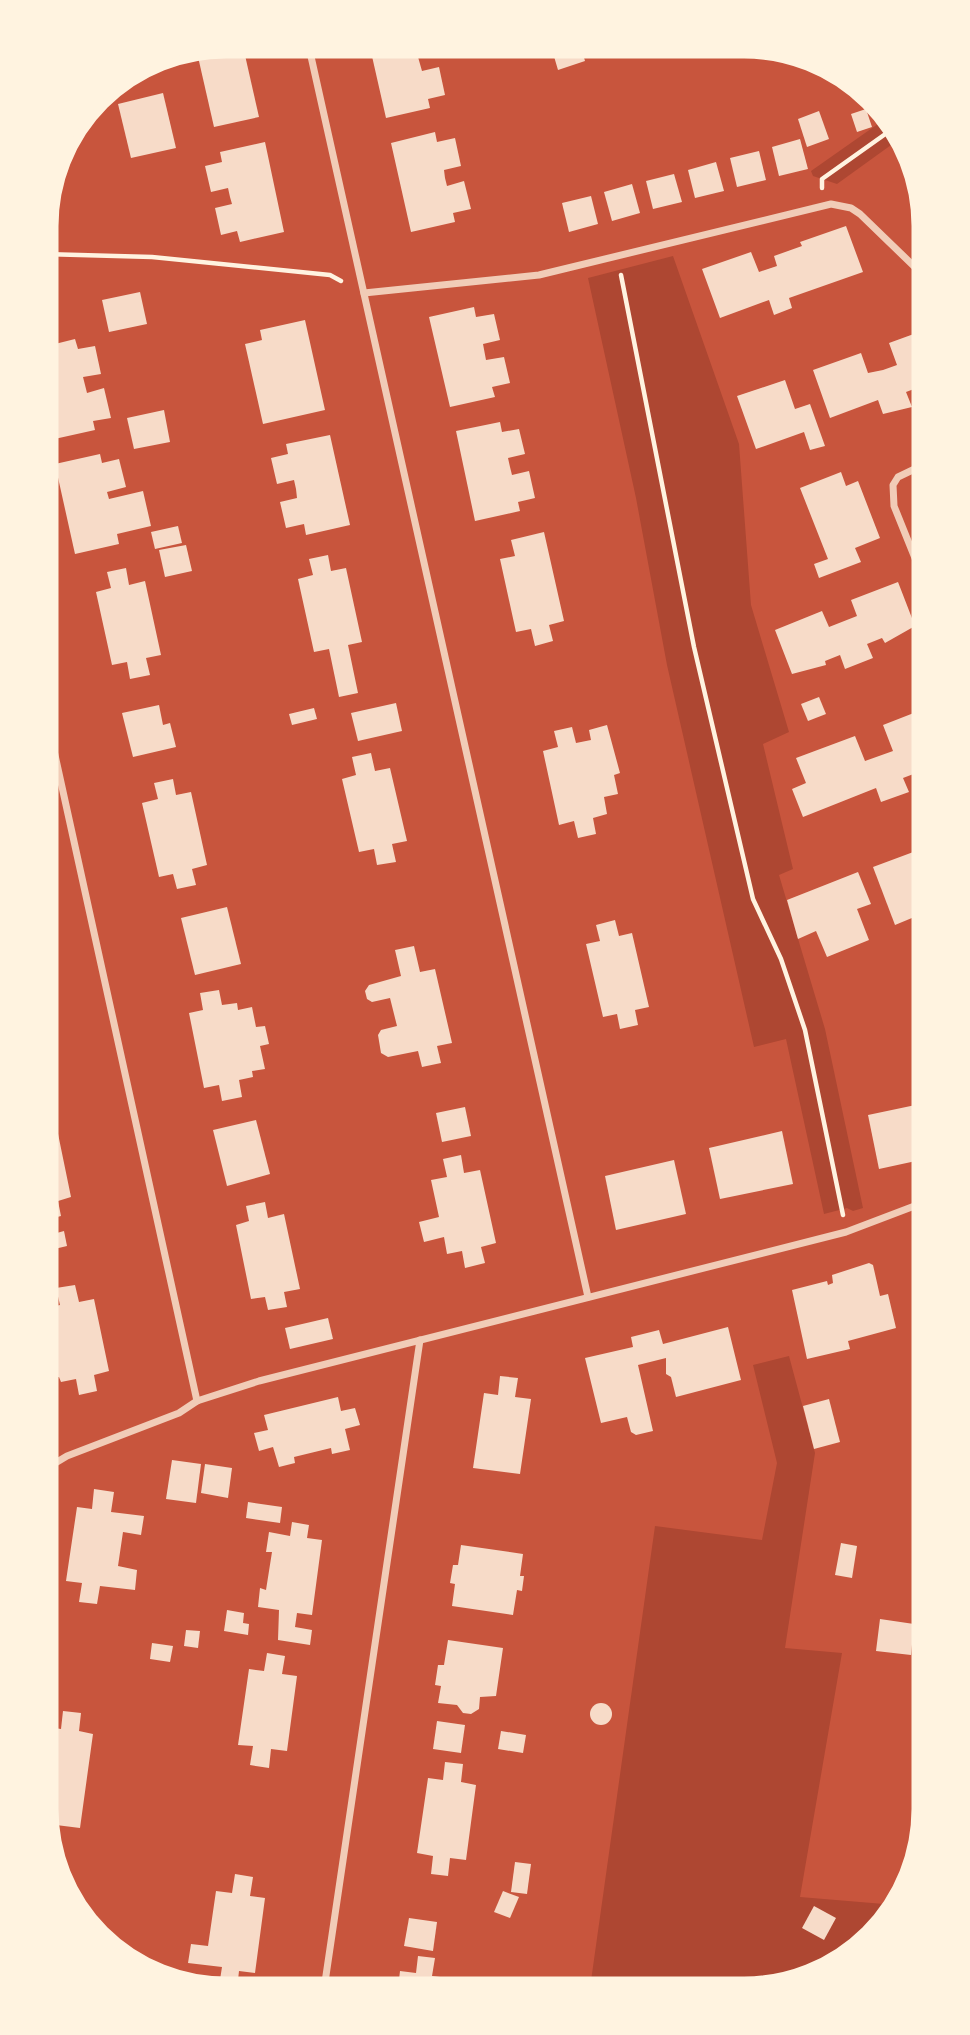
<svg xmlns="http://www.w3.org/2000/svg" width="970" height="2035" viewBox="0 0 970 2035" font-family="Helvetica,sans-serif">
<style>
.green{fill:#ae4732}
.building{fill:#f7dbc8}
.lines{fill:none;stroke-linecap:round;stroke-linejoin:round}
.path{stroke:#fff3e0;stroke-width:4.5}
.minor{stroke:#f1ccb7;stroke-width:7}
.rim{fill:none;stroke:#fff3e0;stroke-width:9}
</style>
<rect width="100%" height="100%" fill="#c8553d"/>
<g class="green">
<polygon points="885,119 898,140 837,184 813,176 811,171"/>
<polygon points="673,256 739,444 751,605 789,732 763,744 793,869 779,875 825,1029 863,1208 853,1211 847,1208 824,1214 786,1039 754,1047 667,665 636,498 588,278"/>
<polygon points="789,1356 815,1453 785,1648 842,1653 800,1897 896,1905 890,1921 846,1962 792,1987 590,1988 655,1526 762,1540 777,1463 753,1365"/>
</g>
<g class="building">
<polygon points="227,42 242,42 259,117 214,127 196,48"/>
<polygon points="369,43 434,43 436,52 418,57 422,71 439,67 445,95 428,99 430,108 386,118"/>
<polygon points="537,44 580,44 585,61 558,70 553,53 541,57"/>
<polygon points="595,44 624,44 625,48 600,57"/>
<polygon points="163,93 176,148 131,158 118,104"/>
<polygon points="866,109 872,127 857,132 851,114"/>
<polygon points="819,111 829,139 807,147 798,119"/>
<polygon points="435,132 437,142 455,138 461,166 444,170 445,178 447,186 464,181 471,209 453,213 455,222 411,232 391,143"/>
<polygon points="800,139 808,169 779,176 772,147"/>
<polygon points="265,142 284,232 240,242 237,231 221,235 215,208 232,204 230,197 228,188 211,192 205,166 222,162 220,152"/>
<polygon points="759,151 766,180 737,187 730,158"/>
<polygon points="716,162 724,191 695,198 688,170"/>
<polygon points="674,174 682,202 653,209 646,181"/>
<polygon points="632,184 640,213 612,221 604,192"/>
<polygon points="591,196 598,224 569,232 562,203"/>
<polygon points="846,226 863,272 789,298 792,308 774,315 769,300 720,318 702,269 751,252 759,272 777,266 774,256 802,246 800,242"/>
<polygon points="140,292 147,324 109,332 102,300"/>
<polygon points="474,307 476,317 494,314 500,340 483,344 486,360 504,357 510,383 492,387 495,397 450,407 429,317"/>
<polygon points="305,320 325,410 263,424 245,344 262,340 260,330"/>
<polygon points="922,331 922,386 906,392 912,407 883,414 878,400 830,418 813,370 861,353 868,373 883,370 897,365 889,343"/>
<polygon points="75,339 78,349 95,346 101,374 83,377 87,393 104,388 111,418 93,421 95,430 50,440 43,413 43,347"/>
<polygon points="785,380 795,409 810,404 825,446 810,450 804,432 756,449 737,396"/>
<polygon points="164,410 170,442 134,449 127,418"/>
<polygon points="500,422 502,432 519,429 525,454 508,458 510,467 512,475 529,471 535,498 518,502 520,511 475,521 456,431"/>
<polygon points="330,435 350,525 306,535 304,524 286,528 280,502 297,498 296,489 294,480 277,484 271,458 288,454 286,444"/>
<polygon points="100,454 102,463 119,459 126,487 107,492 109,499 143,491 151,526 117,534 119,544 75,554 55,464"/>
<polygon points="841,472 846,486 858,481 880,538 855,548 861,562 819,578 814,564 828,559 800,488"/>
<polygon points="178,526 182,543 155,549 151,532"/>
<polygon points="544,532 564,621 549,625 553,641 535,646 531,629 516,632 500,559 515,556 511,540"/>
<polygon points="186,545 192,571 165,577 159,550"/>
<polygon points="328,555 331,571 346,568 362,642 348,645 358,693 339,697 329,649 314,652 298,579 313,575 309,559"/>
<polygon points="126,568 129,585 145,581 161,655 146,658 150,675 130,679 127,662 112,665 96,592 111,588 107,572"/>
<polygon points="898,582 915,626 885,643 882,638 867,644 873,658 845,669 840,655 825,661 826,665 792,674 775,630 822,611 829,627 857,616 851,600"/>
<polygon points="819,697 826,714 808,721 801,704"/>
<polygon points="396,703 402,731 358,741 351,713"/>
<polygon points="159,705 163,725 170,723 176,747 133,757 122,713"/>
<polygon points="314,708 317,719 292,725 289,714"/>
<polygon points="924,709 924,770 903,778 909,792 881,802 876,788 803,817 792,789 806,783 796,758 855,736 865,761 893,751 883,725"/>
<polygon points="607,725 620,773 614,775 618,794 604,797 607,814 593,818 596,834 578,838 574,821 559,825 543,751 558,747 554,731 572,727 576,743 591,740 589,730"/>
<polygon points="371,753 375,771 390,768 407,841 392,844 396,862 377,865 374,849 359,852 342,779 356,775 352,757"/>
<polygon points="173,779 176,795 191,792 207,865 192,869 196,885 177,889 173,874 159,877 142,803 158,799 154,783"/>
<polygon points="916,851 924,872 924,913 895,925 873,867"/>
<polygon points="858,872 871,904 857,909 869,940 827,957 816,931 798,939 787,900"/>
<polygon points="227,907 241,964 195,975 181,918"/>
<polygon points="615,920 619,936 632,933 649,1007 635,1010 638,1025 620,1029 617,1014 603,1017 586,944 600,941 596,925"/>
<polygon points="414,946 420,972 435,969 452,1043 437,1046 441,1063 422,1067 418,1051 388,1057 381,1053 378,1035 381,1030 397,1026 390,998 372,1002 367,999 365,991 369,985 401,976 395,950"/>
<polygon points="219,990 222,1005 237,1003 238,1010 252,1007 256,1027 265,1026 269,1044 260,1046 265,1069 252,1071 253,1077 239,1080 242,1097 222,1101 219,1085 204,1088 189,1013 203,1010 200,993"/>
<polygon points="925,1103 925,1159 879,1169 868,1115"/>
<polygon points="465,1107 471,1136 442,1142 436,1113"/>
<polygon points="256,1120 270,1174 227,1186 213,1130"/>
<polygon points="56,1124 71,1197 58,1201 61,1216 46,1220 46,1126"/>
<polygon points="782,1131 793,1184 720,1199 709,1148"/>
<polygon points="461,1155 464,1173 480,1170 496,1243 481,1247 485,1263 465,1268 462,1251 447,1254 444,1237 424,1242 419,1222 439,1217 431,1180 447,1177 443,1159"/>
<polygon points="674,1160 686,1214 616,1230 605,1176"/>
<polygon points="265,1202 268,1218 284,1214 300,1289 284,1292 287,1307 268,1310 265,1297 251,1299 236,1225 249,1221 246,1206"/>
<polygon points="64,1231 67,1246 46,1251 46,1236"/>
<polygon points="869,1263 873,1265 880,1296 888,1294 896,1328 848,1341 850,1349 807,1359 792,1290 827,1281 828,1285 833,1283 832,1275"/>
<polygon points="75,1285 79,1302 94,1299 109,1371 94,1375 97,1391 79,1395 76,1379 61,1382 59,1377 47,1380 47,1376 46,1308 60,1305 56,1288"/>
<polygon points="328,1318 333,1339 290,1349 285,1328"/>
<polygon points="728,1327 741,1380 676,1397 671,1377 666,1374 666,1358 638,1365 653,1431 636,1435 631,1432 627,1417 601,1423 585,1358 633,1347 631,1337 659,1330 663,1344"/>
<polygon points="500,1376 518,1378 515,1397 531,1399 520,1474 473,1468 484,1393 498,1395"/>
<polygon points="338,1397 341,1411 355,1408 360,1425 345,1429 350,1450 332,1454 331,1448 294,1457 295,1463 279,1467 273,1447 259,1451 254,1433 268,1430 264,1415"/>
<polygon points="829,1399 840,1442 814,1449 803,1406"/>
<polygon points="172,1460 201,1464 196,1503 166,1499"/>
<polygon points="205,1464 232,1468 228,1498 201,1493"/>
<polygon points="94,1489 114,1492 111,1512 144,1516 141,1535 123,1532 118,1566 137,1570 135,1590 100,1586 97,1604 79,1602 82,1583 66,1581 77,1507 92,1509"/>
<polygon points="248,1502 282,1507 280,1523 246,1518"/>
<polygon points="292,1522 309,1525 307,1538 322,1540 312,1615 297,1613 295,1627 312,1630 310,1645 278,1640 279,1610 258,1607 260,1588 266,1590 272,1552 266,1552 269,1532 290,1536"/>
<polygon points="841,1543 857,1546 852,1578 835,1575"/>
<polygon points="461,1545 523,1554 520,1576 524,1576 522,1591 517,1590 513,1615 452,1606 455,1584 450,1583 453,1565 458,1565"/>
<polygon points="227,1610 244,1613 243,1623 249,1624 248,1635 224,1631"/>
<polygon points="880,1619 914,1624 911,1655 876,1651"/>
<polygon points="186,1630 200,1631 198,1648 184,1646"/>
<polygon points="448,1640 503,1648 496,1696 480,1697 479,1709 471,1714 463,1713 457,1705 438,1703 441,1686 435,1685 438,1665 444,1665"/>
<polygon points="152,1643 173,1646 170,1662 150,1659"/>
<polygon points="267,1653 285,1656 282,1674 297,1676 287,1751 271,1749 269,1768 250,1765 253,1746 238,1745 249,1669 264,1671"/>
<circle cx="601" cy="1714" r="11"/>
<polygon points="63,1711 81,1713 79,1731 93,1734 80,1828 48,1824 48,1727 61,1729"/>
<polygon points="437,1721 465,1725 461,1753 433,1749"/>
<polygon points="501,1731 526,1735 523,1753 498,1749"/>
<polygon points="445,1762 463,1764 461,1782 476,1785 466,1860 450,1858 448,1876 431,1874 433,1856 417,1853 428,1778 443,1780"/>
<polygon points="515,1862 531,1864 527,1894 511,1892"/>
<polygon points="235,1874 253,1877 250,1896 265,1898 255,1973 239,1971 237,1989 219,1986 222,1967 188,1963 191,1944 208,1946 216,1891 232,1893"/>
<polygon points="503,1891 519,1897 510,1918 494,1912"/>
<polygon points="814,1906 836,1918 824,1940 802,1928"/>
<polygon points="409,1918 437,1922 433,1951 404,1946"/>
<polygon points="418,1956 435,1958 432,1976 448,1978 447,1988 398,1989 400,1971 416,1973"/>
</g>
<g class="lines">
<g class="path">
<polyline points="822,188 822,179 891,130"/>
<polyline points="43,254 152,257 330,275 341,281"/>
<polyline points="621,275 694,647 753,899 781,959 805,1030 843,1215"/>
</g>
<g class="minor">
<polyline points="308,43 588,1297"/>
<polyline points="364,293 539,275 831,204 851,208 860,214 922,274"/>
<polyline points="923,465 898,477 893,485 894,506 923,578"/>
<polyline points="44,705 197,1401"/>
<polyline points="47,1468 67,1456 179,1413 197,1401 259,1381 846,1232 925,1202"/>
<polyline points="324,1989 420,1340"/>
</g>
</g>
<path d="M0 0H970V2035H0ZM226 54H744A172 172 0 0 1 916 226V1809A172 172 0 0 1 744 1981H226A172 172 0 0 1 54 1809V226A172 172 0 0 1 226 54Z" fill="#fff3e0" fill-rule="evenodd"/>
<path class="rim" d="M226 54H744A172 172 0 0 1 916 226V1809A172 172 0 0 1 744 1981H226A172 172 0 0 1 54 1809V226A172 172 0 0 1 226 54Z"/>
</svg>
